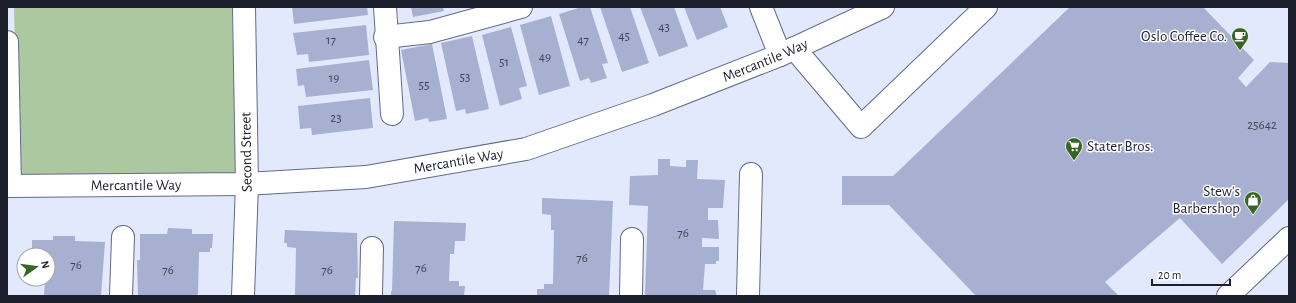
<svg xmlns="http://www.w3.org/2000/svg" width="1296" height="303" viewBox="0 0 1296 303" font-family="'Alegreya Sans',sans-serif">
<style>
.green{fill:#abc8a1}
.building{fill:#a7b0d1}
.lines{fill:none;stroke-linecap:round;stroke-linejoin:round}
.minor-casing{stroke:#626a88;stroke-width:24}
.minor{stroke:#fff;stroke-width:22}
.labels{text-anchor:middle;stroke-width:3;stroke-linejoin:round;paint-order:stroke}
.number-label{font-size:13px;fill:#3f4355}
.poi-label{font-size:15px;fill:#1c1f2c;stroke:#fff;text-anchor:end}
.street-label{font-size:15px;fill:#1c1f2c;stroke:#fff}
</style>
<rect width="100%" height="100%" fill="#e3e9fd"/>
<polygon class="green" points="14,7 232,7 236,174 18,179"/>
<g class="building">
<polygon points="292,7 367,7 368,15 294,24"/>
<polygon points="411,7 443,7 444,11 413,17"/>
<polygon points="582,7 590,7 608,63 602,64 607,78 591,83 589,78 580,81 559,14"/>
<polygon points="600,7 630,7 649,63 622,72"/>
<polygon points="640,7 674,7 688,46 659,57"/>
<polygon points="684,7 720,7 728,27 697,40"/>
<polygon points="1070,7 1203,7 1254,60 1238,78 1246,87 1270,62 1289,63 1289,199 1222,264 1180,218 1105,282 1119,296 976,296 889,205 842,205 842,176 893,176"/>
<polygon points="551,16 570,86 539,95 520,25"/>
<polygon points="366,25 369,55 309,62 308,54 297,55 293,33"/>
<polygon points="511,27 527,86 519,88 522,99 500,106 482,35"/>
<polygon points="472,36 489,109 466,114 465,109 456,111 441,43"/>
<polygon points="432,44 447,119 429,122 428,118 415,121 401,50"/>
<polygon points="369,60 373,90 306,97 304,85 298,86 296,69"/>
<polygon points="370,98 373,128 312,135 311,128 300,129 298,106"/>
<polygon points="658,159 670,159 670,166 686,167 686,160 698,160 697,179 725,180 723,208 708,208 708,220 718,220 719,239 702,238 702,247 719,247 719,261 716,261 716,264 705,264 703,290 715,290 717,296 645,296 648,206 629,205 630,176 658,175"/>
<polygon points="542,198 613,201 609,296 537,296 537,289 544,289 544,284 553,284 554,230 551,230 551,215 542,214"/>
<polygon points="394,221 466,223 465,241 455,241 454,254 450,254 449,281 459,281 459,286 465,286 464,296 391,296 391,291 392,291"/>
<polygon points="168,228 192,229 192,234 213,234 212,248 210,248 210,252 199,252 198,294 195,296 138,296 137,260 140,260 140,234 167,234"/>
<polygon points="285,230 357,233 358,278 356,278 355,296 295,296 296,248 287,247 287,243 284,243"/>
<polygon points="53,236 75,236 75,241 105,242 101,296 44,296 45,279 48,279 48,255 32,255 32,240 53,240"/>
</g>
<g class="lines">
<g class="minor-casing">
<g id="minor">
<polyline points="385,7 392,114"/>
<polyline points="761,7 780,55"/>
<polyline points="385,37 430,32 521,7"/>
<polyline points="7,42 10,186"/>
<polyline points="794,48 861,127 986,7"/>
<path id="s1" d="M7,186L247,184L366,177L526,149L653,105L780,55L883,7"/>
<polyline points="121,296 123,237"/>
<polyline points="243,296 247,184 244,7"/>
<polyline points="371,296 372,248"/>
<polyline points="631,296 632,239"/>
<polyline points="748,296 751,174"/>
<polyline points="1228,296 1289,238"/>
</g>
</g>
<use href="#minor" class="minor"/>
</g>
<defs>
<g id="cafe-pin" transform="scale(0.9)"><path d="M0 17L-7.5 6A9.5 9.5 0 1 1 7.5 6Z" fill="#376525" stroke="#fff"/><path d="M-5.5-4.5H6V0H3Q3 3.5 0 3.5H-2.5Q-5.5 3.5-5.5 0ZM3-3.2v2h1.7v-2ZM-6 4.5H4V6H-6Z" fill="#fff"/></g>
<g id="supermarket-pin" transform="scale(0.9)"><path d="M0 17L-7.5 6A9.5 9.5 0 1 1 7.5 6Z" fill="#376525" stroke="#fff"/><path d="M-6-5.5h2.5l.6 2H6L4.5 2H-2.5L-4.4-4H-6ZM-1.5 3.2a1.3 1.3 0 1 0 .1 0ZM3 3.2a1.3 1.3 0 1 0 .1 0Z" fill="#fff"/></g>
<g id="shop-pin" transform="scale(0.9)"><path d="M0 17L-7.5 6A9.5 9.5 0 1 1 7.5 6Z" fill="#376525" stroke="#fff"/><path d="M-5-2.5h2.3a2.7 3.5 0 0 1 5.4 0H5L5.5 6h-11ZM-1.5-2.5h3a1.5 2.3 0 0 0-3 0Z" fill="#fff"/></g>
</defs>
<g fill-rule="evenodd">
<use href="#cafe-pin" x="1240" y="36"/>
<use href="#supermarket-pin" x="1074" y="146"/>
<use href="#shop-pin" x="1253" y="200"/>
</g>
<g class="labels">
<g class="number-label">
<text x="664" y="31">43</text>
<text x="624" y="40">45</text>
<text x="331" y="44">17</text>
<text x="583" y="44">47</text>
<text x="545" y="61">49</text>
<text x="504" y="66">51</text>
<text x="465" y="81">53</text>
<text x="334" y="82">19</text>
<text x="424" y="89">55</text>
<text x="336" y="122">23</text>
<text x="1262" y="129">25642</text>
<text x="683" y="237">76</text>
<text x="582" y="262">76</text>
<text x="76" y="269">76</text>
<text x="421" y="272">76</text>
<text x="168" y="274">76</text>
<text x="327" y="274">76</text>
</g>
<g class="poi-label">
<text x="1227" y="41">Oslo Coffee Co.</text>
<text x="1087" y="151" text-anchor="start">Stater Bros.</text>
<text x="1240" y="196">Stew's<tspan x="1240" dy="17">Barbershop</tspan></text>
</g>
<g class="street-label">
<text dy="5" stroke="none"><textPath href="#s1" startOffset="777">Mercantile Way</textPath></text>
<text transform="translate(246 152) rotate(-91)" y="5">Second Street</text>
<text dy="5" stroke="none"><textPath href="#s1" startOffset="453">Mercantile Way</textPath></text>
<text dy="5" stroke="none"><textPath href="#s1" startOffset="129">Mercantile Way</textPath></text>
</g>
</g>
<rect width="1296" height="303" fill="none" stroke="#1c1f2c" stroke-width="16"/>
<g transform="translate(36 267) rotate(76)"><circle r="19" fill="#ffffff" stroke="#a4a5ab"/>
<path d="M0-3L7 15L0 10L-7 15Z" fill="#376525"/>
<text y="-6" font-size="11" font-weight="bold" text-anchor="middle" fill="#1c1f2c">N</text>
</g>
<path d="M1152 279v6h78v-6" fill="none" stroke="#1c1f2c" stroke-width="2"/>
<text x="1158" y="279" font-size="12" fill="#1c1f2c" stroke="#ffffff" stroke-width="3" paint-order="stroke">20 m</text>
</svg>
